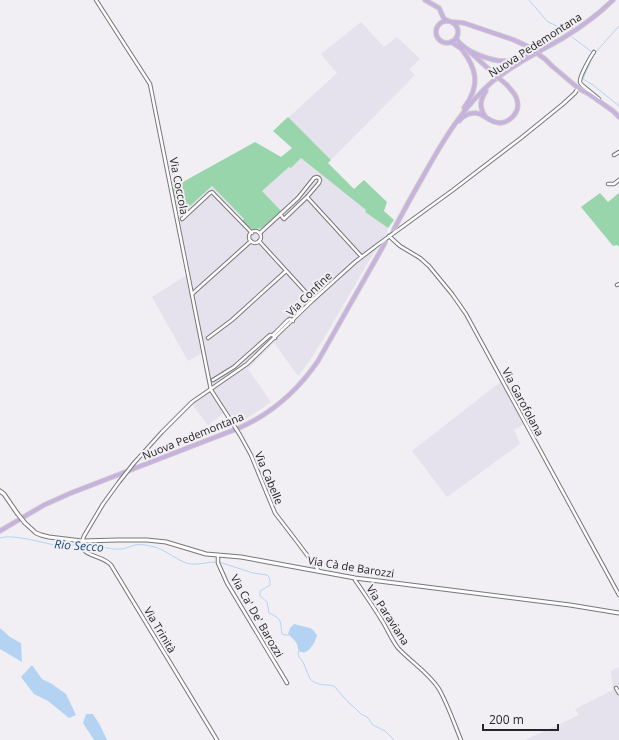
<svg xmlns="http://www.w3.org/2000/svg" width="619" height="740" viewBox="0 0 619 740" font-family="'Open Sans',sans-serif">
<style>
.built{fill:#e6e2ed}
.green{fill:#99d5ab}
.water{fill:#b4d3f3}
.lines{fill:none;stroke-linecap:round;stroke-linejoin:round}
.stream{stroke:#b4d3f3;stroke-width:1}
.primary-tunnel{stroke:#c8c7ca;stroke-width:3.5;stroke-dasharray:3.5 2;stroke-linecap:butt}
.minor-casing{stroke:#777679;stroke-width:4.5}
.tertiary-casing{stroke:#777679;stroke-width:5}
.primary-casing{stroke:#cbcbcb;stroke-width:5.5}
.minor{stroke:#fff;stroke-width:2.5}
.tertiary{stroke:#fff;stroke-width:3}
.primary{stroke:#c8b0df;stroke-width:3.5}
.minor-bridge-casing{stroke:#777679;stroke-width:4.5;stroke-linecap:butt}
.tertiary-bridge-casing{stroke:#777679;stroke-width:5;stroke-linecap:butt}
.primary-bridge-casing{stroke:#cbcbcb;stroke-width:5.5;stroke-linecap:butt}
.minor-bridge{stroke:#fff;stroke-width:2.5}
.tertiary-bridge{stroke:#fff;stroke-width:3}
.primary-bridge{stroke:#c8b0df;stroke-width:3.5}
.labels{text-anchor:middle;stroke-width:4;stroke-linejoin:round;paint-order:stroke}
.street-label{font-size:11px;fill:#262527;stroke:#f1eff3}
.water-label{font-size:12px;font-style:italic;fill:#154b7c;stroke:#f1eff3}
</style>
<rect width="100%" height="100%" fill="#f1eff3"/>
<g class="built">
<polygon points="361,22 384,47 397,37 420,59 409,69 415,75 331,160 288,118 337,73 321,54"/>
<polygon points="301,158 366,210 365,212 388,228 386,235 370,259 323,340 306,366 298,376 274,343 248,369 271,402 264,407 246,419 232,425 224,413 208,425 190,402 211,388 202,353 188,361 152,297 190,273 179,216 212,186 253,229 255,229 262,191 289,167 291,168"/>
<polygon points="503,380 526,423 514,430 520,444 447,497 412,451 454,418"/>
<polygon points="619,667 619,740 525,740 579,715 575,709 613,690 611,671"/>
</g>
<g class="green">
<polygon points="288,117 331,160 328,163 354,189 364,180 387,202 384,211 394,220 388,228 365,212 366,210 301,158 291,168 289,167 262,191 281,211 262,228 253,229 247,226 242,221 244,219 212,186 179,216 172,188 255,142 281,157 292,148 273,131"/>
<polygon points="600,193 608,202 619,193 619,247 617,245 613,246 581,207"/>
</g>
<g class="water">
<path d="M294,624L310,628L313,630L317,635C316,641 309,655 301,652C297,651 298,646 297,644C295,640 291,637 288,634L290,628Z"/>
<polygon points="0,628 10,637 21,643 22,662 0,649"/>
<polygon points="32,665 42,679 52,684 66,694 76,715 69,718 48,701 34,694 21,677"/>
<polygon points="86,714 93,714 100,725 107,740 94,740 83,723"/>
</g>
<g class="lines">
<g class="stream">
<polyline points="529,0 548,22 555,25 565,32"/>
<polyline points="572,37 592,52"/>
<polyline points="595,53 619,26"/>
<polyline points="594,54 583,79 593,85 619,106"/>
<path d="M0,538C12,533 46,544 60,546C69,547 79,543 87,544C99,545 109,550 120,549C126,549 130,546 135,545C140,544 146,545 150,546C164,548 173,558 186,563C196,566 206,562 216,562"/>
<path d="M219,562L253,573L267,575L269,577L270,581V585L260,591V596L267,602L269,613C282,619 280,620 282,634L285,635H289"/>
<path d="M299,651L298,652L299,657L303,662L310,679C317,686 325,684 334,686L349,703L354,707L361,714L367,717L373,725L385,731L394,740"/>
</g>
<polyline class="primary-tunnel" points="385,243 394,229"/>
<g class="minor-casing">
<g id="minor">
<polyline points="96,0 150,84 211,390 233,424"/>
<path d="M594,52C591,56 579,77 580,82C580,83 581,84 582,85L599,99"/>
<polyline points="614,155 619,152"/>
<polyline points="608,184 614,184 619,180"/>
<polyline points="307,197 361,256"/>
<polyline points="182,219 210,193 212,192 252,233"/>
<circle cx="255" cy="237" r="6"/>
<polyline points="260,233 298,198 314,178 317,177 319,178 320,180 319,183 307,197 284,219 280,214"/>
<polyline points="389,236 400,246 420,258 429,266 452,294 466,314 619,595"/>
<polyline points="259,241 313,300"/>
<polyline points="617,285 619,284"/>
<polyline points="192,294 251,241"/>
<polyline points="273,335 288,320 290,319 293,321"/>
<polyline points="208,338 232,320 286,271"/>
<polyline points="213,380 234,367 270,335 273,335 275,338"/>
<polyline points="240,435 251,455 275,513 298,543 319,571"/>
<polyline points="134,463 162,432 192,402 247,364 313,300 355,262 376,246 453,190 521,138 563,104 575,93 578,88"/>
<path d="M119,482L103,504L84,536C74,558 101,553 111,565L217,740"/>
<polyline points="218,555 218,563 227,583 287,683"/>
<path d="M355,578V580C364,593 373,606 381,619C387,628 391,639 398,648C411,662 429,673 439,689C448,705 454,723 461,740"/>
<polyline points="616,688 619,693"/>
</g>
</g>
<g class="tertiary-casing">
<g id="tertiary">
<polyline points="0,491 4,494 17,513"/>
<polyline points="25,523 36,533 41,535 49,537 82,541 117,540 147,540 166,542 206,554 241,557 355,578 570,605 619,613"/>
</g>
</g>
<g class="primary-casing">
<g id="primary">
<polyline points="425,0 439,8 444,19 447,20"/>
<circle cx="447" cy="32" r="11"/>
<polyline points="454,22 464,23 514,40 527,46"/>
<path d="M456,38C464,52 492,62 508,61C515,61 522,58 529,55"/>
<polyline points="451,42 462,49"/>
<path d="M461,48C477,69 481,85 464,108"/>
<polyline points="469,51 493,73"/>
<polyline points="552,66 578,88 589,94 613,111 619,117"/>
<path d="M485,116C479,107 480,100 486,91"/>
<path d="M459,121C463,116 468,113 475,113C483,113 487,120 495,122C507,126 521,113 517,100C516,94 511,90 507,85"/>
<path d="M394,229C404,210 414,192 425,173C444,139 463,107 493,81C514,64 539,52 563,38C581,27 598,15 613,0"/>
<path d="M0,531L44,505L71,493L239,428C271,414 298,390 318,361L385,243"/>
</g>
</g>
<use href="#minor" class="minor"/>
<use href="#tertiary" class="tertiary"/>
<use href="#primary" class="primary"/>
<g class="minor-bridge-casing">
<g id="minor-bridge">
<polyline points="233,424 240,435"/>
<polyline points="119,482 134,463"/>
</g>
</g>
<g class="tertiary-bridge-casing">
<polyline id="tertiary-bridge" points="17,513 25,523"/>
</g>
<g class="primary-bridge-casing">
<g id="primary-bridge">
<polyline points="527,46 545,59 552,66"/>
<polyline points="493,73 507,85"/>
</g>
</g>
<use href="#minor-bridge" class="minor-bridge"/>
<use href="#tertiary-bridge" class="tertiary-bridge"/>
<use href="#primary-bridge" class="primary-bridge"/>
</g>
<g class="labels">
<g class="street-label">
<text transform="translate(535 45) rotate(-33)" y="4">Nuova Pedemontana</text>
<text transform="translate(179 186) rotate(79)" y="4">Via Coccola</text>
<text transform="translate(309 294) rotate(-44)" y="4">Via Confine</text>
<text transform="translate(523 402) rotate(62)" y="4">Via Garofolana</text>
<text transform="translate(193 436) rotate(-22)" y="4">Nuova Pedemontana</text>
<text transform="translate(269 478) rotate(67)" y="4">Via Cabelle</text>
<text transform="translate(351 567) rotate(9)" y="4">Via Cà de Barozzi</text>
<text transform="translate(388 615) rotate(57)" y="4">Via Paraviana</text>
<text transform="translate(257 616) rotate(60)" y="4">Via Ca' De' Barozzi</text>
<text transform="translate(160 630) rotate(59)" y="4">Via Trinità</text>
</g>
<g class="water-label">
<text transform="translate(79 546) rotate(4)" y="4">Rio Secco</text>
</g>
</g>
<path d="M483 724v6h75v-6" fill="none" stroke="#262527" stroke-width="2"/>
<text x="489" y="724" font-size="12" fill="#262527" stroke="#f1eff3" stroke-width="3" paint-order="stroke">200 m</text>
</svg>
